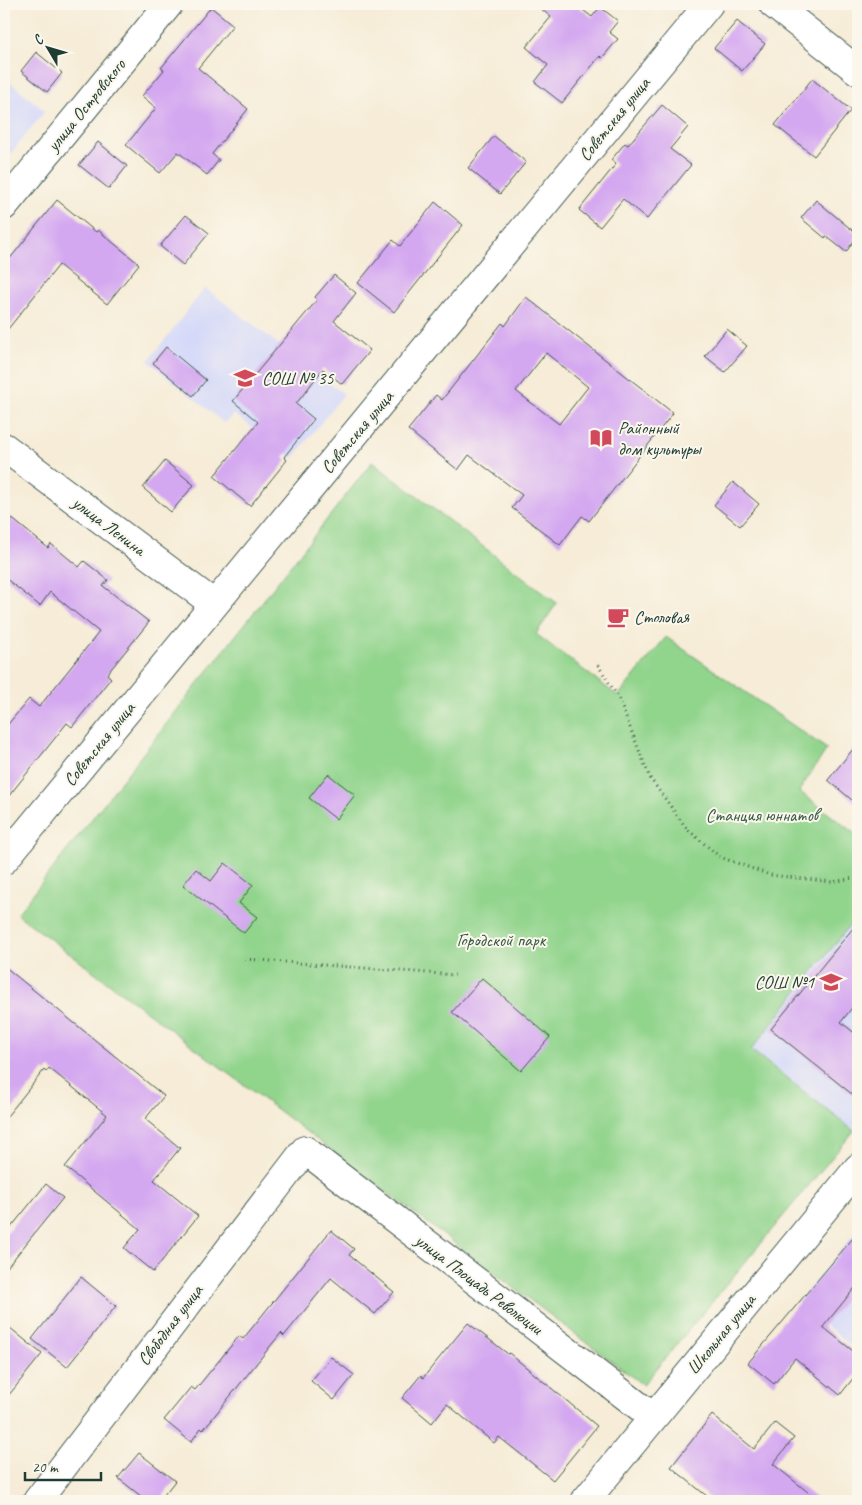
<svg xmlns="http://www.w3.org/2000/svg" width="862" height="1505" viewBox="0 0 862 1505" font-family="Caveat,sans-serif">
<style>
.built{fill:#d4d8f9}
.green{fill:#91d48c;stroke:#588860}
.building{fill:#d4a8f0;fill-rule:evenodd}
.lines{fill:none;stroke-linecap:round;stroke-linejoin:round}
.minor-casing{stroke:#3f574c;stroke-width:30}
.path{stroke:#3f574c;stroke-width:3;stroke-dasharray:1 4;stroke-linecap:butt}
.minor{stroke:#fff;stroke-width:28}
.labels{text-anchor:middle;stroke-width:4;stroke-linejoin:round;paint-order:stroke}
.street-label{font-size:18px;fill:#1f3d34;stroke:#fbf7ec}
.poi-label{font-size:18px;fill:#1f3d34;stroke:#fbf7ec;text-anchor:start}
.park-label{font-size:18px;fill:#365b46;stroke:#fbf7ec}
</style>
<rect width="100%" height="100%" fill="#fbf7ec"/>
<filter id="ink" filterUnits="userSpaceOnUse"><feTurbulence type="fractalNoise" baseFrequency=".02" numOctaves="2"/><feDisplacementMap in="SourceGraphic" scale="10" xChannelSelector="R" yChannelSelector="G"/><feConvolveMatrix kernelMatrix="1 2 1 2 8 2 1 2 1" color-interpolation-filters="sRGB"/></filter>
<filter id="wash" filterUnits="userSpaceOnUse"><feTurbulence type="fractalNoise" baseFrequency=".0096" numOctaves="4" result="noise"/><feDisplacementMap in="SourceGraphic" scale="20" xChannelSelector="R" yChannelSelector="G"/><feGaussianBlur stdDeviation="1.12" result="paint"/><feColorMatrix in="noise" values="0 0 0 0 0 0 0 0 0 0 0 0 0 0 0 0 0 1.4 0 .05"/><feComposite in="paint" operator="in"/></filter>
<g filter="url(#wash)">
<rect width="100%" height="100%" fill="#f6ecd7"/>
<g class="built">
<polygon points="4,77 45,111 4,162"/>
<polygon points="205,288 344,394 293,458 234,414 224,423 148,361"/>
<polygon points="858,915 858,1126 854,1131 751,1050"/>
<polygon points="858,1230 858,1352 798,1302"/>
</g>
<polygon class="green" points="372,462 557,603 536,634 618,696 666,637 827,749 799,791 858,836 858,915 751,1050 854,1131 643,1385 17,914"/>
<g id="blocks">
<g class="building">
<polygon points="535,4 575,4 592,17 600,7 618,21 609,32 618,39 602,58 600,56 562,103 535,82 548,65 526,47 551,17"/>
<polygon points="211,7 233,25 198,68 248,109 212,154 219,160 207,175 178,152 160,173 126,145 156,108 142,96 164,70 161,68"/>
<polygon points="737,21 765,44 742,71 714,48"/>
<polygon points="36,52 62,73 47,92 21,71"/>
<polygon points="812,79 851,110 814,156 775,125"/>
<polygon points="662,105 688,127 670,149 691,165 647,219 623,199 600,227 579,210 616,164 611,160 625,143 628,145"/>
<polygon points="494,136 526,162 500,194 468,168"/>
<polygon points="98,142 127,166 109,189 79,165"/>
<polygon points="57,200 96,232 98,230 139,264 107,304 59,265 4,334 4,266"/>
<polygon points="816,200 858,235 846,252 826,236 825,238 801,218"/>
<polygon points="435,202 463,225 394,312 358,283 393,240 400,246"/>
<polygon points="186,215 209,233 183,265 160,246"/>
<polygon points="334,275 356,293 334,321 370,350 342,384 323,369 296,404 314,419 284,457 287,460 250,506 214,476 258,422 233,401 317,300 315,297"/>
<path d="M526,297L673,413L589,521L582,516L560,545L512,508L522,495L469,455L458,470L408,430L436,395L442,400L502,323L505,326ZM546,353L588,387L559,424L516,391Z"/>
<polygon points="727,329 747,346 725,372 705,356"/>
<polygon points="166,347 206,380 193,396 153,363"/>
<polygon points="165,461 194,485 171,512 143,488"/>
<polygon points="733,482 759,504 740,526 714,505"/>
<polygon points="4,512 48,548 51,544 79,567 84,561 108,580 103,586 149,622 107,674 111,678 72,727 67,723 4,802 4,729 29,699 39,707 99,632 50,592 40,606 4,577"/>
<polygon points="858,743 858,805 828,780"/>
<polygon points="328,774 355,795 336,819 309,798"/>
<polygon points="225,863 253,885 239,903 257,917 244,933 183,885 196,869 211,881"/>
<polygon points="858,922 858,1000 841,1022 858,1036 858,1099 771,1029"/>
<polygon points="4,966 164,1096 145,1119 180,1148 154,1180 198,1216 153,1272 124,1248 140,1229 65,1167 107,1115 49,1068 46,1072 44,1070 4,1120"/>
<polygon points="482,978 550,1037 521,1071 452,1012"/>
<polygon points="46,1184 63,1198 4,1271 4,1236"/>
<polygon points="331,1230 354,1249 349,1255 394,1292 375,1314 331,1278 284,1336 281,1333 203,1430 201,1428 191,1442 164,1420 191,1387 195,1390 239,1336 243,1339"/>
<polygon points="858,1232 858,1284 823,1327 858,1355 858,1372 840,1395 795,1358 774,1384 748,1363"/>
<polygon points="81,1277 116,1306 67,1367 32,1339"/>
<polygon points="4,1323 42,1354 4,1401"/>
<polygon points="468,1323 508,1354 509,1353 597,1426 553,1480 499,1437 494,1443 447,1404 432,1423 402,1398 421,1375 423,1378"/>
<polygon points="331,1357 354,1375 334,1400 311,1381"/>
<polygon points="712,1415 754,1449 775,1423 794,1438 773,1464 819,1501 713,1501 671,1467"/>
<polygon points="139,1453 175,1481 159,1501 147,1501 118,1478"/>
</g>
</g>
</g>
<g filter="url(#ink)">
<use href="#blocks" fill-opacity="0" stroke="#3f574c" stroke-width="1"/>
<g class="lines">
<g class="minor-casing">
<g id="minor">
<polyline points="773,4 858,71"/>
<polyline points="4,206 169,4"/>
<polyline points="4,447 214,604"/>
<polyline points="4,860 709,4"/>
<polyline points="37,1501 305,1150 653,1417"/>
<polyline points="585,1501 858,1168"/>
</g>
</g>
<g class="path">
<polyline points="598,665 618,697 650,778 687,829 720,857 770,875 833,882 858,877"/>
<polyline points="245,959 455,975"/>
</g>
<use href="#minor" class="minor"/>
</g>
</g>
<defs>
<g id="school-bare" transform="scale(1.725)"><path d="M0-5L7-2L0 1L-7-2ZM-4 1L0 2.5L4 1V4Q0 6-4 4Z" fill="#d1495b" stroke="#fbf7ec" stroke-width="2.5" paint-order="stroke"/></g>
<g id="library-bare" transform="scale(1.725)"><path d="M-6-4Q-3-5.5-.7-3.5V5Q-3 3-6 4ZM6-4Q3-5.5 .7-3.5V5Q3 3 6 4Z" fill="#d1495b" stroke="#fbf7ec" stroke-width="2.5" paint-order="stroke"/></g>
<g id="cafe-bare" transform="scale(1.725)"><path d="M-5.5-4.5H6V0H3Q3 3.5 0 3.5H-2.5Q-5.5 3.5-5.5 0ZM3-3.2v2h1.7v-2ZM-6 4.5H4V6H-6Z" fill="#d1495b" stroke="#fbf7ec" stroke-width="2.5" paint-order="stroke"/></g>
</defs>
<g fill-rule="evenodd">
<use href="#school-bare" x="245" y="378"/>
<use href="#library-bare" x="601" y="438"/>
<use href="#cafe-bare" x="618" y="617"/>
<use href="#school-bare" x="831" y="982"/>
</g>
<g class="labels">
<g class="street-label">
<text transform="translate(86 105) rotate(-51)" y="6">улица Островского</text>
<text transform="translate(614 119) rotate(-51)" y="6">Советская улица</text>
<text transform="translate(357 432) rotate(-50)" y="6">Советская улица</text>
<text transform="translate(109 526) rotate(37)" y="6">улица Ленина</text>
<text transform="translate(99 744) rotate(-51)" y="6">Советская улица</text>
<text transform="translate(479 1284) rotate(37)" y="6">улица Площадь Революции</text>
<text transform="translate(170 1325) rotate(-53)" y="6">Свободная улица</text>
<text transform="translate(721 1334) rotate(-51)" y="6">Школьная улица</text>
</g>
<g class="poi-label">
<text x="262" y="384">СОШ № 35</text>
<text x="618" y="434">Районный<tspan x="618" dy="21">дом культуры</tspan></text>
<text x="634" y="623">Столовая</text>
<text x="814" y="988" text-anchor="end">СОШ №1</text>
</g>
<g class="park-label">
<text x="762" y="821">Станция юннатов</text>
<text x="501" y="946">Городской парк</text>
</g>
</g>
<rect width="862" height="1505" fill="none" stroke="#fbf7ec" stroke-width="20"/>
<g transform="translate(48 48) rotate(308)" stroke="#fbf7ec" stroke-width="4" paint-order="stroke">
<path d="M0-4L9 19L0 12L-9 19Z" fill="#1f3d34"/>
<text y="-8" font-size="14" font-weight="bold" text-anchor="middle" fill="#1f3d34">С</text>
</g>
<path d="M25 1472v8h76v-8" fill="none" stroke="#1f3d34" stroke-width="2.5"/>
<text x="32" y="1472" font-size="15" fill="#1f3d34" stroke="#fbf7ec" stroke-width="4" paint-order="stroke">20 m</text>
</svg>
